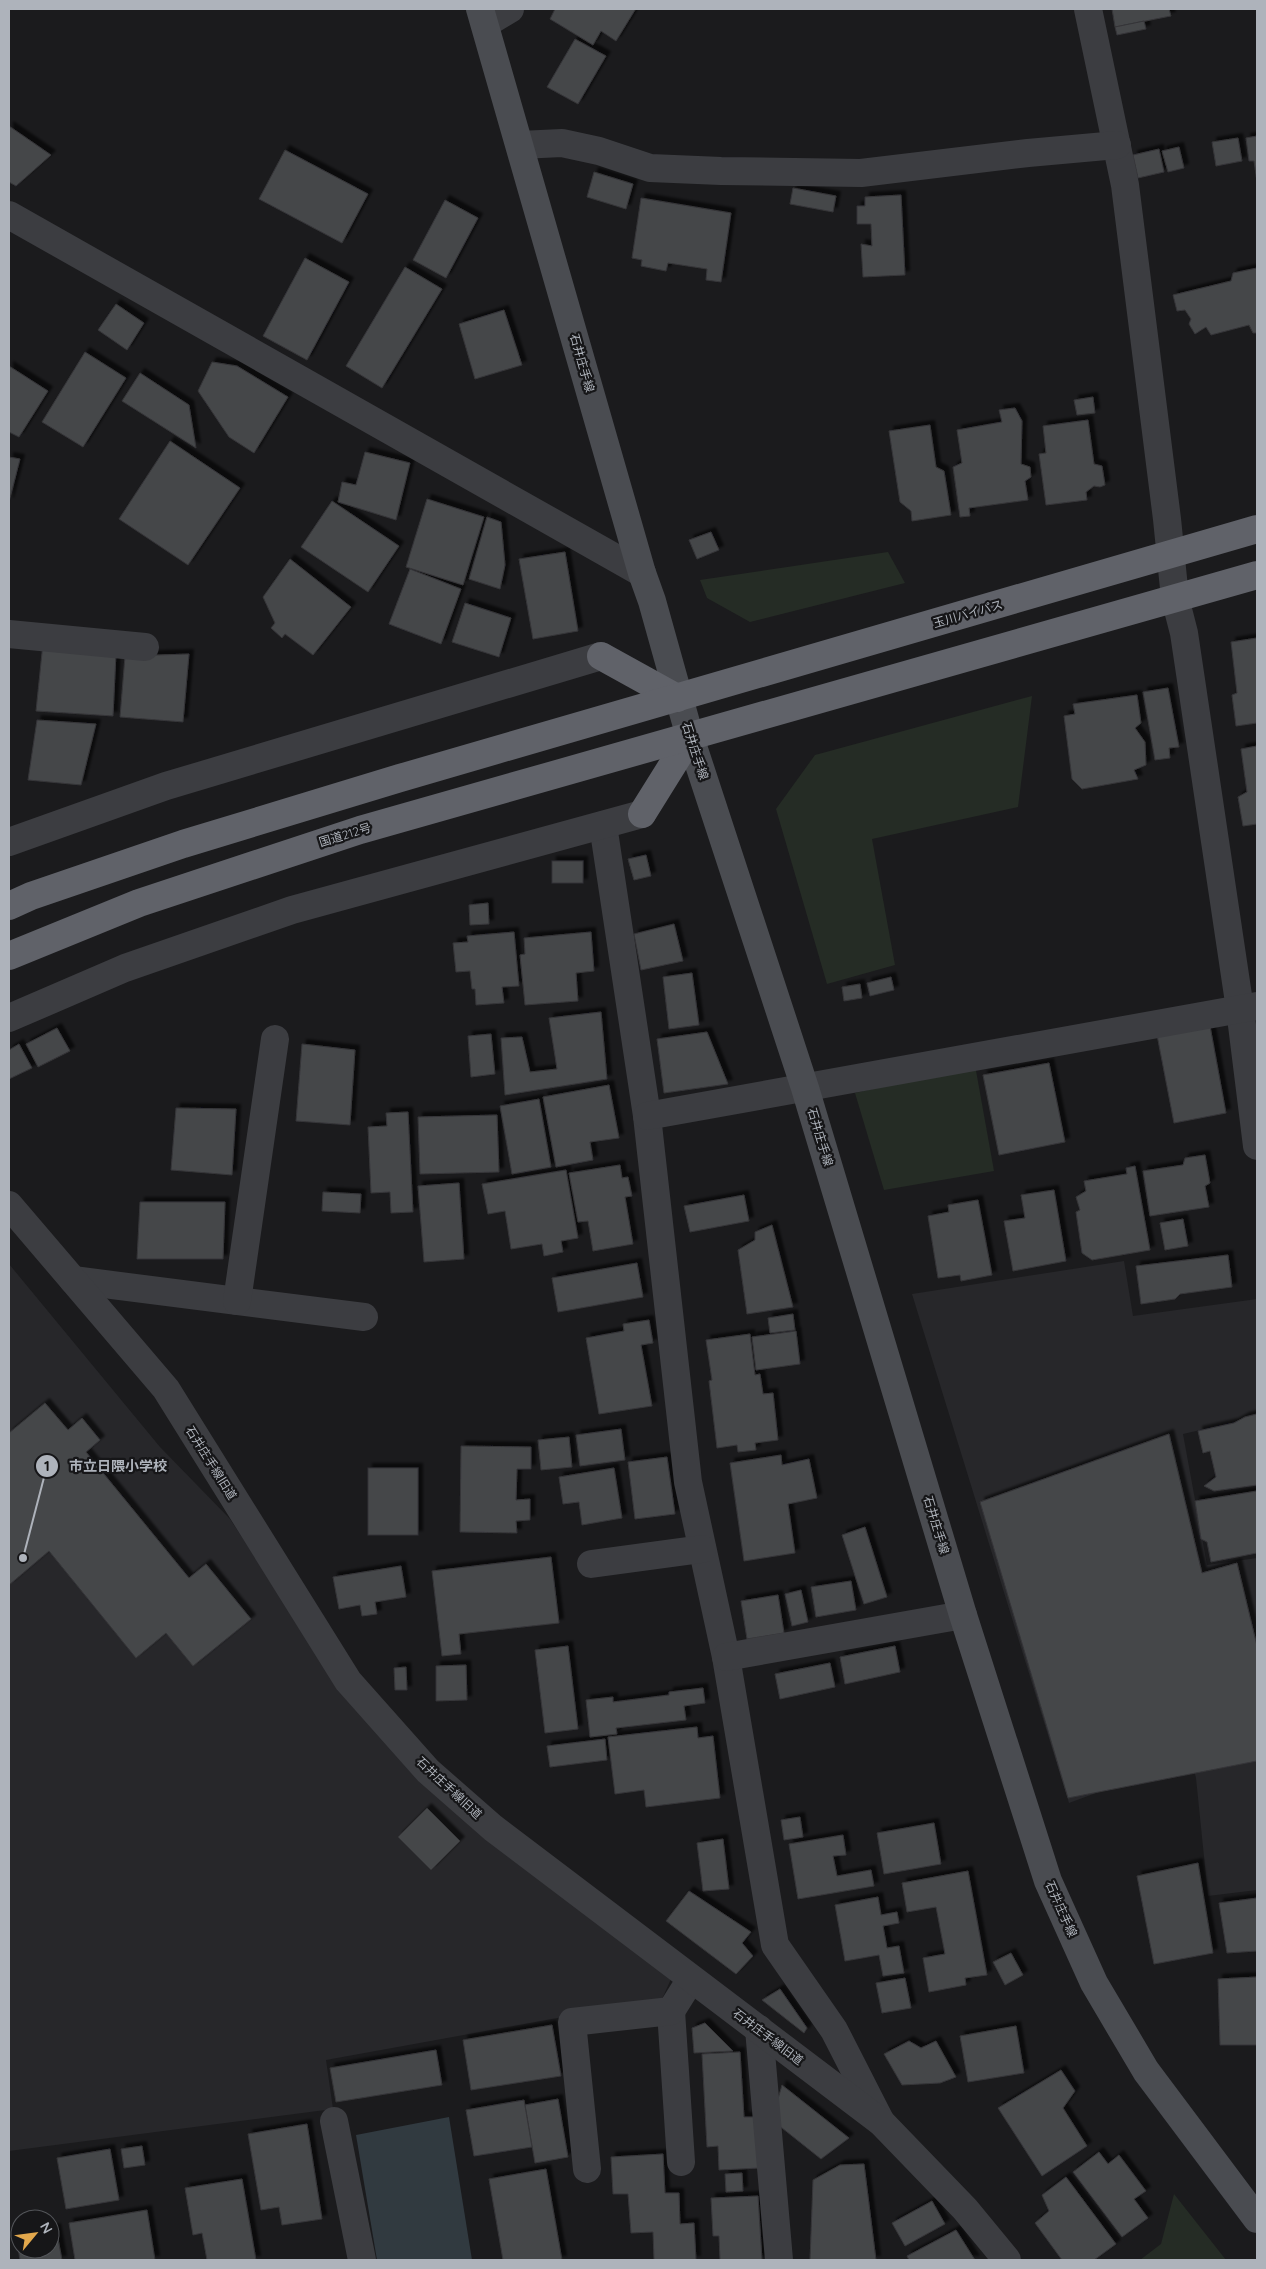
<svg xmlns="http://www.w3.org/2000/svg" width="1266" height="2269" viewBox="0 0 1266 2269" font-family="Quicksand,'Noto Sans JP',sans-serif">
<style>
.built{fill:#27272a}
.green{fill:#252c25}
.water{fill:#313a40}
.building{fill:#454649;stroke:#353538;filter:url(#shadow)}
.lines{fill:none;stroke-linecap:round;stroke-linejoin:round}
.minor{stroke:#3c3d41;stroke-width:28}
.tertiary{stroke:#3c3d41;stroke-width:28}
.secondary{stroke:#4a4c51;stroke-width:28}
.trunk{stroke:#606269;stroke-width:28}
.labels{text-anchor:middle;stroke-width:4.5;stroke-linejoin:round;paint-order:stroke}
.street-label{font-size:12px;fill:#aeb3bb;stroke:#161618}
.leader{fill:none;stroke:#aeb3bb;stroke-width:2}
.callout-dot{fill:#aeb3bb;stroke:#161618;stroke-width:2}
.mark-label{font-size:15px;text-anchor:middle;font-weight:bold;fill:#111}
.callout-label{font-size:14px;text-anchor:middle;font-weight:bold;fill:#aeb3bb;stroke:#161618;stroke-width:4.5;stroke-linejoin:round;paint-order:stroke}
</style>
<defs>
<filter id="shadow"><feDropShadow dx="4.5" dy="-4.5" stdDeviation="1" flood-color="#0009"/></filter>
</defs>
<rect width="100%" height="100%" fill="#1b1b1d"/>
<g class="built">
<polygon points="1124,1261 1133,1316 1257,1299 1257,1417 1183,1434 1207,1565 1257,1558 1257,1890 1208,1896 1196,1778 1191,1758 1069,1803 912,1294"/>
<polygon points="9,1264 160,1447 230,1519 340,1685 671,1979 662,1999 326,2060 333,2109 9,2151"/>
</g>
<g class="green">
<polygon points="888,552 905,583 750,622 707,598 700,580"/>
<polygon points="1032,696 1018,807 872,839 895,965 827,984 776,809 815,755"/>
<polygon points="975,1065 994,1171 884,1190 855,1093"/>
<polygon points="1174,2194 1226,2260 1140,2260 1161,2244"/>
</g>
<polygon class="water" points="449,2117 472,2260 377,2260 356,2135"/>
<g class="building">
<polygon points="555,9 633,9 635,10 616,41 601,31 593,45 550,19"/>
<polygon points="1112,9 1169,9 1171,16 1115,27"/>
<polygon points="1144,21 1146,29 1117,35 1115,27"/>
<polygon points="575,39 606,56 578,104 547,87"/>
<polygon points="9,126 51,155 16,186 9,182"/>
<polygon points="1257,136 1257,182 1254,161 1249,161 1246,138"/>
<polygon points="1238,138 1242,161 1216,166 1212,142"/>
<polygon points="1179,147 1184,168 1168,172 1162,151"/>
<polygon points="1159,149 1164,172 1138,178 1133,155"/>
<polygon points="285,150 368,194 342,243 259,199"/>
<polygon points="594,172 633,184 626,209 587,197"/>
<polygon points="793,188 836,196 833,212 790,204"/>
<polygon points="901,195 905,275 863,277 861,244 872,246 871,224 857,224 857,206 865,206 865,197"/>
<polygon points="641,198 731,213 721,282 706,280 707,269 668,263 666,271 641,266 642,260 632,258"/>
<polygon points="445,200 478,218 446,278 413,260"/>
<polygon points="305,258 349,282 307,360 263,336"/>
<polygon points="405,267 442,289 382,388 346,366"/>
<polygon points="1257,268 1257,333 1253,333 1249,325 1211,335 1206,327 1195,334 1189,324 1191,319 1185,310 1177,311 1173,295 1231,281 1233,273"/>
<polygon points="116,304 144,323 127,350 98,330"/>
<polygon points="504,310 522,365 475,379 459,324"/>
<polygon points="85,352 126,378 83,447 42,422"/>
<polygon points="212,362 237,366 288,397 254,453 229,437 198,391"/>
<polygon points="9,366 48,391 19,437 9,432"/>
<polygon points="140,373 189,405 196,448 122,401"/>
<polygon points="1093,397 1095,413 1077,415 1074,400"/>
<polygon points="1015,408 1022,421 1021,464 1030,467 1031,477 1025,481 1028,500 969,508 970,516 960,517 953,467 962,463 957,430 1002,422 999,410"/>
<polygon points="1088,420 1094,464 1102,466 1105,485 1100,487 1094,486 1086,492 1087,500 1046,505 1039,454 1046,453 1043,426"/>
<polygon points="930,425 936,467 944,471 951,515 912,521 911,511 900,502 889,431"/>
<polygon points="170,441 240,488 188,565 119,519"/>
<polygon points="365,452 410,463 396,520 338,502 342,482 356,485"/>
<polygon points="9,457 20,459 9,502"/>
<polygon points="427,499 484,517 463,585 406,567"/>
<polygon points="332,501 399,546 368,592 301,547"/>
<polygon points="487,517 501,522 505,565 500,589 469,579"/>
<polygon points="711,532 719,550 697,559 689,540"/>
<polygon points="565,552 578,631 533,639 519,559"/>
<polygon points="290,559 351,607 313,655 285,634 282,638 271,628 275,623 263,597"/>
<polygon points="410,569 461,589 441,644 389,624"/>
<polygon points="465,603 511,618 499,657 452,642"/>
<polygon points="1257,638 1257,723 1236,726 1232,695 1237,693 1231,642"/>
<polygon points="43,643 116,653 113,716 36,711"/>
<polygon points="189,654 183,722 120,717 125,656"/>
<polygon points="1168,688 1179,747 1169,748 1170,758 1155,760 1143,692"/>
<polygon points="1137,695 1141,723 1135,728 1145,742 1146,765 1134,770 1138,779 1082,789 1072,779 1064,716 1075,714 1073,704"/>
<polygon points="37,720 96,724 81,785 28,780"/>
<polygon points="1257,746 1257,824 1243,826 1238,797 1247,792 1241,749"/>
<polygon points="646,855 651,876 634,880 628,859"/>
<rect x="552" y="861" width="31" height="22"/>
<polygon points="488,903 489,924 470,925 469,905"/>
<polygon points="674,924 683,961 641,970 634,934"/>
<polygon points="514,932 519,986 502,987 504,1003 476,1005 475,989 472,989 470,971 456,972 453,943 468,942 467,936"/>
<polygon points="591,932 594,971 576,973 578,1001 525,1005 520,955 525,954 524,938"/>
<polygon points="692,973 699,1025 669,1029 663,977"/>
<polygon points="891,977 894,990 870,996 867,983"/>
<polygon points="860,984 862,998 844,1001 842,987"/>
<polygon points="601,1012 607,1079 505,1095 501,1038 522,1037 530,1072 557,1069 549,1018"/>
<polygon points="1210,1026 1226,1113 1174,1123 1157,1035"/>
<polygon points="57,1028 70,1051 38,1067 26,1044"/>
<polygon points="707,1032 728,1084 664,1093 657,1039"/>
<polygon points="491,1034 495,1074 471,1077 468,1036"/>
<polygon points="19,1044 32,1068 9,1079 9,1050"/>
<polygon points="302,1044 355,1050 350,1125 296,1121"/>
<polygon points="1049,1063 1065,1142 999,1155 983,1075"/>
<polygon points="609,1085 619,1138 590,1142 593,1160 556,1167 543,1097"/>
<polygon points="539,1099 551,1167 512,1174 500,1106"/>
<polygon points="176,1108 236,1109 232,1175 171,1170"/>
<polygon points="408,1112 413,1212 391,1213 390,1192 371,1193 368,1127 387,1126 386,1113"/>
<polygon points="497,1115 499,1172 420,1174 418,1117"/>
<polygon points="1205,1155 1210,1183 1205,1186 1209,1207 1150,1216 1143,1171 1183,1165 1185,1158"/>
<polygon points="620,1165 622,1178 628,1177 632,1196 625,1197 633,1244 593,1251 588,1221 578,1222 569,1173"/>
<polygon points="1135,1166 1150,1250 1092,1260 1082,1253 1076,1212 1080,1210 1076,1197 1086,1191 1084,1181 1127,1174 1126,1168"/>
<polygon points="566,1170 578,1238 561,1241 563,1252 544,1256 542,1244 511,1249 505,1211 488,1214 482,1184"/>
<polygon points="459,1183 464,1259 424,1262 418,1186"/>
<polygon points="1054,1190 1066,1261 1013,1271 1004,1221 1025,1218 1021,1195"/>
<polygon points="323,1192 361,1194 360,1213 322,1211"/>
<polygon points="744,1195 749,1221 690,1232 684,1206"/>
<polygon points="978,1200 992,1275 961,1281 960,1275 938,1278 928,1216 949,1212 948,1205"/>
<polygon points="140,1202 225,1202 223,1259 137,1259"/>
<polygon points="1183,1219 1188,1246 1165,1250 1160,1223"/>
<polygon points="772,1225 793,1307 747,1314 738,1250 755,1240 755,1232"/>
<polygon points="1228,1255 1232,1287 1180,1294 1175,1299 1141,1304 1136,1266"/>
<polygon points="637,1263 643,1297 558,1312 552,1278"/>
<polygon points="793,1314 795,1330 770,1333 768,1318"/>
<polygon points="649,1320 653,1343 641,1345 652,1406 599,1414 586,1338 624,1331 623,1324"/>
<polygon points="796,1331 800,1364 756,1370 752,1337"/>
<polygon points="750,1334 755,1375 760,1374 763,1394 773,1393 778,1440 755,1443 756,1450 738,1452 737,1445 717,1448 709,1381 712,1380 706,1340"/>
<polygon points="45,1403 68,1430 82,1418 100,1440 86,1452 189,1578 206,1564 251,1619 193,1666 166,1633 136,1658 49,1551 9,1585 9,1433"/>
<polygon points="1257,1414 1257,1485 1214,1491 1204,1486 1216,1477 1210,1451 1203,1453 1198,1431 1234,1423 1245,1417"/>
<polygon points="621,1429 625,1460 580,1466 576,1435"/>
<polygon points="1169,1434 1202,1573 1237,1563 1257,1646 1257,1761 1068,1798 980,1502"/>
<polygon points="569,1437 572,1467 541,1470 538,1440"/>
<polygon points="461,1446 531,1447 531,1469 517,1469 516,1500 530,1499 530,1520 516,1521 517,1533 460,1532"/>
<polygon points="781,1455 782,1465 809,1459 817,1498 788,1504 795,1553 744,1561 730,1463"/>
<polygon points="667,1457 675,1514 635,1519 628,1462"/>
<rect x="368" y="1468" width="50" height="67"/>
<polygon points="614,1468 622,1518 582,1525 579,1502 563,1504 559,1477"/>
<polygon points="1257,1491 1257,1553 1211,1562 1207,1542 1201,1539 1195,1501"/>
<polygon points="865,1527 887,1597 864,1604 842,1535"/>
<polygon points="551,1557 559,1623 459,1634 461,1654 442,1656 432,1571"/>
<polygon points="401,1566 406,1597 375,1602 377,1614 362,1616 360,1605 339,1609 333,1577"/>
<polygon points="851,1581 856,1610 816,1617 811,1587"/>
<polygon points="801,1590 808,1622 792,1626 785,1594"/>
<polygon points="778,1595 784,1633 747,1639 741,1601"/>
<polygon points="568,1646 578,1729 545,1733 535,1650"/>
<polygon points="895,1646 900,1672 845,1684 840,1657"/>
<polygon points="830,1663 835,1687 780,1699 775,1674"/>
<polygon points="466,1665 467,1700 436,1701 436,1666"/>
<polygon points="406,1667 407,1690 395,1690 394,1668"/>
<polygon points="703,1688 705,1703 684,1706 686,1720 616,1728 617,1734 590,1737 586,1700 613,1697 613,1702 669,1695 669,1692"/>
<polygon points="697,1727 698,1738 713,1736 720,1798 646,1807 644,1790 615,1794 608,1737"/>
<polygon points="605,1739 607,1760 550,1767 547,1746"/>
<polygon points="427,1808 460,1841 431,1870 398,1837"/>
<polygon points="800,1817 803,1837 784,1840 781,1820"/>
<polygon points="934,1823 941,1864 884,1874 877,1833"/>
<polygon points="843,1835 846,1855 833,1856 837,1876 871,1870 874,1886 798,1899 789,1844"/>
<polygon points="723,1839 729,1889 703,1891 697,1843"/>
<polygon points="1198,1863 1213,1953 1154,1964 1137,1876"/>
<polygon points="968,1871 987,1975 965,1978 966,1985 929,1992 923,1958 945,1954 936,1907 907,1912 902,1883"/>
<polygon points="689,1891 751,1932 742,1943 753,1956 736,1974 666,1921"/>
<polygon points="878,1897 881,1915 897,1912 899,1923 883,1926 887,1948 899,1946 904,1973 883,1976 879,1955 845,1961 835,1905"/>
<polygon points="1257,1898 1257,1951 1227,1953 1219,1903"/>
<polygon points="1011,1953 1023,1975 1005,1985 993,1962"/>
<polygon points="1257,1977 1257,2045 1220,2045 1218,1979"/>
<polygon points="905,1978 911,2008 882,2013 876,1983"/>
<polygon points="780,1989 807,2028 804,2033 762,2000"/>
<polygon points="705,2023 733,2051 694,2053 692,2028"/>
<polygon points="552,2025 561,2076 471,2090 463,2040"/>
<polygon points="1016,2026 1024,2073 968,2082 960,2036"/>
<polygon points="909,2041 921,2048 936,2041 956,2077 940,2083 902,2085 884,2054"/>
<polygon points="436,2050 442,2085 336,2102 330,2068"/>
<polygon points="740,2052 744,2117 756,2117 760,2168 719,2170 718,2146 707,2147 702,2054"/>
<polygon points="1061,2070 1075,2091 1063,2108 1087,2146 1042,2176 998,2108"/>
<polygon points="782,2085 849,2138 821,2159 772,2120"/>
<polygon points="558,2099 568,2157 535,2163 525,2105"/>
<polygon points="524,2100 532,2147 474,2156 466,2110"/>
<polygon points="307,2124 322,2219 282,2225 279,2207 261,2210 248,2134"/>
<polygon points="142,2146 145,2165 124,2168 121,2149"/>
<polygon points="110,2149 119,2200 66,2209 57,2158"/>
<polygon points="1099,2152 1108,2164 1119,2155 1146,2191 1134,2199 1148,2218 1122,2237 1073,2172"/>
<polygon points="663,2154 665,2193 679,2193 680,2224 694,2223 696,2260 654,2260 653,2232 631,2233 628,2194 613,2194 611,2157"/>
<polygon points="864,2164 876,2260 810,2260 813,2180 840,2165"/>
<polygon points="546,2169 562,2260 503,2260 489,2179"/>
<polygon points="742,2173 743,2191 726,2192 725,2174"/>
<polygon points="1066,2177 1116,2244 1094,2260 1062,2260 1035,2223 1049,2211 1042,2195"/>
<polygon points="242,2179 256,2260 207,2260 202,2233 193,2235 185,2188"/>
<polygon points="758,2196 762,2260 720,2260 719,2236 713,2236 711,2198"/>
<polygon points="932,2201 945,2224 905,2246 892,2223"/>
<polygon points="147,2210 155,2260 75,2260 69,2223"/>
<polygon points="56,2228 62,2260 20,2260 16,2235 20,2234 20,2249 50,2249 50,2229"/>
<polygon points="956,2230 975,2260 909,2260 907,2256"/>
</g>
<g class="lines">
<g class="minor">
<polyline points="1088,9 1125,185 1167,519 1175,598 1184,633 1240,1009 1257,1146"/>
<polyline points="485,24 510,9"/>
<polyline points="520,145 562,143 599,151 650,168 721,171 861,173 1028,153 1117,145"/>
<polyline points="9,215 642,573"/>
<polyline points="9,634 145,647"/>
<polyline points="603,825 647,1116 688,1482 726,1657 775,1945 834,2030 881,2122"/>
<polyline points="9,842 166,786 601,656"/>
<polyline points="9,1018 125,968 292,910 642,814"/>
<polyline points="647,1116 1257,1006"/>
<polyline points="73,1280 364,1317"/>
<polyline points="237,1301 275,1039"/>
<polyline points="591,1564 702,1549"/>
<polyline points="726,1657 963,1615"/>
<polyline points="671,2011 681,2162"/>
<polyline points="759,2029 779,2260"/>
<polyline points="334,2121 362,2260"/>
<polyline points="587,2169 572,2022 671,2011 691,1979"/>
</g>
<polyline class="tertiary" points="9,1205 166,1389 348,1681 428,1771 493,1828 881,2122 965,2209 1007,2260"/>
<polyline class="secondary" points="480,9 642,573 652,601 690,737 805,1088 963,1615 1048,1881 1094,1983 1146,2071 1257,2219"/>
<g class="trunk">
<polyline points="601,656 677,698"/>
<polyline points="642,814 690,737"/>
<polyline points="9,906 31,896 183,844 400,778 1257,529"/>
<polyline points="9,956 139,903 360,830 1257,575"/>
</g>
</g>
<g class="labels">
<g class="street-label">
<text transform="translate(582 363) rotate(74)" y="4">石井庄手線</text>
<text transform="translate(968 614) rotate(-16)" y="4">玉川バイパス</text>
<text transform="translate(695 751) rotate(72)" y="4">石井庄手線</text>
<text transform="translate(345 835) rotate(-17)" y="4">国道212号</text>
<text transform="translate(820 1137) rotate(73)" y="4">石井庄手線</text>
<text transform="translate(211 1463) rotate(58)" y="4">石井庄手線旧道</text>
<text transform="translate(936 1525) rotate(73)" y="4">石井庄手線</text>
<text transform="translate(449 1788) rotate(43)" y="4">石井庄手線旧道</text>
<text transform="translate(1061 1909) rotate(66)" y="4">石井庄手線</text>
<text transform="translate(768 2037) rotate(37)" y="4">石井庄手線旧道</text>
</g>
</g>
<path class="leader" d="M23 1558L47 1466"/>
<g class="callout-dot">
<circle cx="23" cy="1558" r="5"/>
<circle cx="47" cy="1466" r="12"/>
</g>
<g class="mark-label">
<text x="47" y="1471">1</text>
</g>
<g class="callout-label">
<text x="118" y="1471">市立日隈小学校</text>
</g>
<rect width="1266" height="2269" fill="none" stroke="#aeb3bb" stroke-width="20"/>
<g transform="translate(35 2234) rotate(61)"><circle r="24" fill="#161618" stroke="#535559"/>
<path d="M0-4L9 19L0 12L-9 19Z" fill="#e3a84c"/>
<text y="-8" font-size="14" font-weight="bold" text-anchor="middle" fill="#aeb3bb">N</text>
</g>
</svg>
